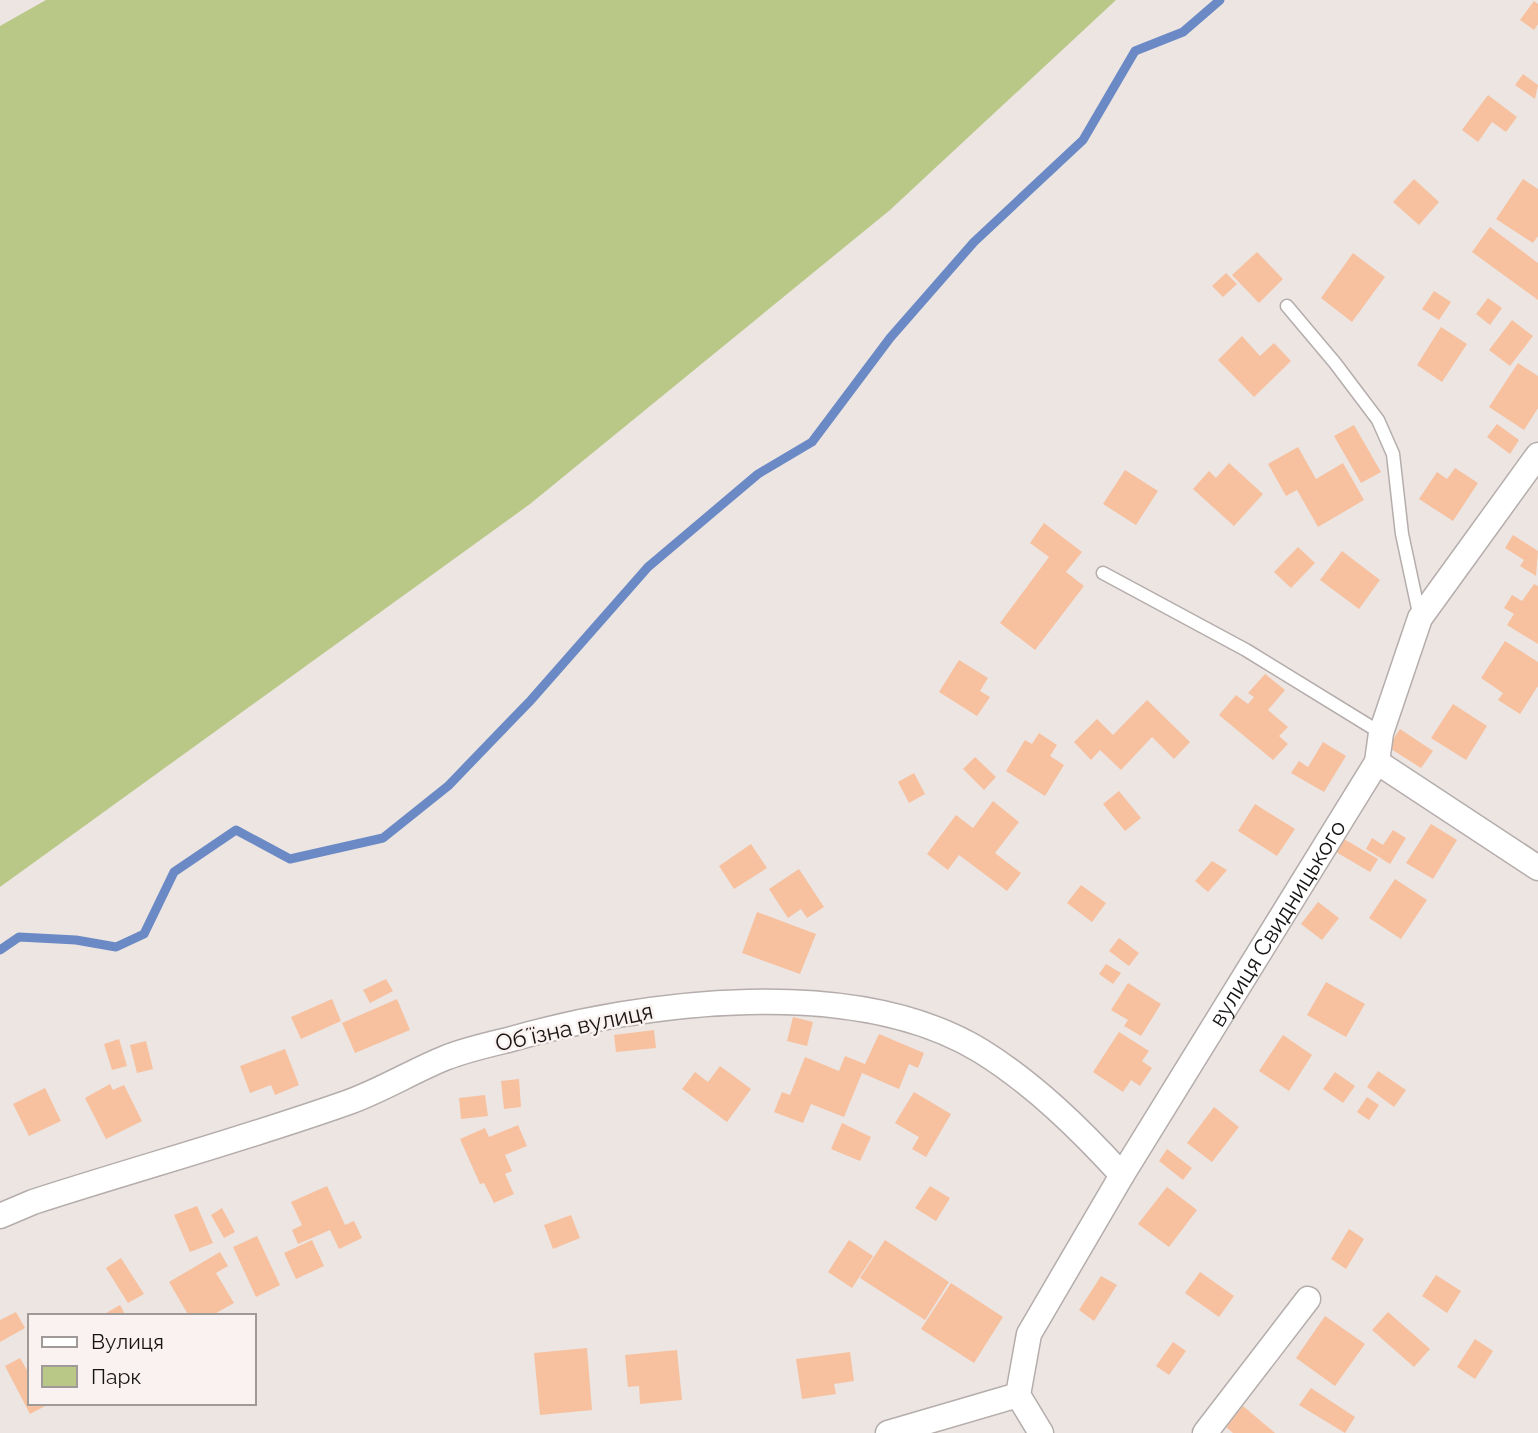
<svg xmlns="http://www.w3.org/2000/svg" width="1538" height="1433" viewBox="0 0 1538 1433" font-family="Raleway,sans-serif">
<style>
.green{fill:#b9c887}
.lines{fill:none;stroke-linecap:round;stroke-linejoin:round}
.stream{stroke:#6b8ac5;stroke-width:9}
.building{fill:#f7c19f}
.lane-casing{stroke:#b4adab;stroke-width:15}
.street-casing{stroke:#b4adab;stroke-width:27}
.lane{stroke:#fff;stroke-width:12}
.street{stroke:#fff;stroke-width:24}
.labels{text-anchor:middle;stroke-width:5;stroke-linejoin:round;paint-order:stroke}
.street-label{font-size:23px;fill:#171514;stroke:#faf2f0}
</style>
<rect width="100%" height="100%" fill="#ece5e2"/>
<polygon class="green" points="46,0 1116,0 890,210 530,504 0,887 0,26"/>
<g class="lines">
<polyline class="stream" points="0,950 19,937 76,940 116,947 144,934 174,872 236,830 290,859 383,838 448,786 531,700 648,567 758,474 812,442 890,338 974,242 1083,140 1135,51 1183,32 1220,0"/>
</g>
<g class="building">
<polygon points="1534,1 1538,4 1538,24 1534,30 1520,20"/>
<polygon points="1523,74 1538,85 1535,99 1515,85"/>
<polygon points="1488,95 1517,117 1506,132 1492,122 1478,142 1462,130"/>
<polygon points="1414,179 1439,202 1419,225 1393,202"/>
<polygon points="1523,179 1538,189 1538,236 1533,243 1496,219"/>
<polygon points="1490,227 1538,263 1538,300 1472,252"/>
<polygon points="1257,252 1283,279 1259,303 1232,275"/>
<polygon points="1353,253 1385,277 1352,322 1321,298"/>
<polygon points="1226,273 1237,284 1223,297 1212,286"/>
<polygon points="1434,291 1451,302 1439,320 1422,309"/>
<polygon points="1488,298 1502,308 1490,325 1476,314"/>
<polygon points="1512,320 1533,336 1510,366 1489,350"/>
<polygon points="1441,327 1467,344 1442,382 1417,365"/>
<polygon points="1242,336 1260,356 1274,343 1291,361 1254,397 1218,360"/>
<polygon points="1518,363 1538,376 1538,408 1524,430 1489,407"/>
<polygon points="1497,424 1519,440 1510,454 1487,437"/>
<polygon points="1354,425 1381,472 1361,483 1334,436"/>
<polygon points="1298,447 1316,479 1343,463 1364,500 1318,527 1297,490 1286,496 1268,464"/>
<polygon points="1229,463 1263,494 1234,526 1193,489 1209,471 1216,478"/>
<polygon points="1455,468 1478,483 1453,521 1419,499 1437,472 1447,479"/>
<polygon points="1125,470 1158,491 1136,525 1103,504"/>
<polygon points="1044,523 1082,552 1066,572 1084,586 1035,650 1000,623 1049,557 1030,543"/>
<polygon points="1513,535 1538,551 1536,576 1520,566 1524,560 1505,548"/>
<polygon points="1298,547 1315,563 1291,588 1274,572"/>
<polygon points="1342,551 1380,580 1359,609 1320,580"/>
<polygon points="1534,584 1538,586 1538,644 1507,625 1514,614 1504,608 1512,595 1522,601"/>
<polygon points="1505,641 1538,662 1538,686 1520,714 1498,700 1503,693 1481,678"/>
<polygon points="959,660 988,678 980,691 990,697 977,716 939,692"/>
<polygon points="1265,674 1285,690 1268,710 1288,727 1279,736 1288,744 1273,760 1219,715 1236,695 1248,704 1254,697 1248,693"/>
<polygon points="1147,700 1190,742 1174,759 1152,737 1121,770 1100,750 1091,760 1074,742 1097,719 1113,735"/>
<polygon points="1453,704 1487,726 1466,760 1431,738"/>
<polygon points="1400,729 1433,751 1421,768 1388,747"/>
<polygon points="1039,733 1057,745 1050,756 1064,765 1045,796 1006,771 1025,740 1032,744"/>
<polygon points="1323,742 1346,756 1324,792 1291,773 1299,761 1308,767"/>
<polygon points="975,757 996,777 984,790 963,769"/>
<polygon points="914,773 925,794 909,803 898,782"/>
<polygon points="1119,791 1141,818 1125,831 1103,804"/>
<polygon points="993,801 1019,822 995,853 1021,873 1007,891 959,855 948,870 927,854 956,815 973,828"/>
<polygon points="1255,804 1295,829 1277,856 1238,831"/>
<polygon points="1431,824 1457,840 1433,879 1406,863"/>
<polygon points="1393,830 1406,838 1390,864 1366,849 1372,838 1383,845"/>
<polygon points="1344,839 1378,859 1370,872 1336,852"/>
<polygon points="751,844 767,868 734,889 719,866"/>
<polygon points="1212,861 1227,870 1208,892 1195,881"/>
<polygon points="799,869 824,907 807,918 801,909 788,918 769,889"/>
<polygon points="1395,879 1427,900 1401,939 1369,918"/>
<polygon points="1081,885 1106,903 1092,922 1067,903"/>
<polygon points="1318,902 1339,918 1322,940 1301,924"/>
<polygon points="757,912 816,934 800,974 742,953"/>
<polygon points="1119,938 1139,953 1129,966 1109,951"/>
<polygon points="1106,964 1121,973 1113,984 1099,974"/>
<polygon points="386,979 393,991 370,1003 363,990"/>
<polygon points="1326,982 1365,1004 1346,1037 1307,1015"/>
<polygon points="1128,983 1161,1004 1141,1036 1124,1026 1128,1020 1111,1010"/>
<polygon points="332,999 341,1021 301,1039 291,1017"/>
<polygon points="397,999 410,1030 355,1053 342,1023"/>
<polygon points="793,1017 813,1022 807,1046 787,1041"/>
<polygon points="654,1030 656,1048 616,1052 614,1035"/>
<polygon points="1119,1032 1149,1051 1142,1061 1152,1068 1140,1086 1131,1080 1123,1092 1093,1072"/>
<polygon points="879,1034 924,1053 918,1068 909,1064 899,1089 862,1073 844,1117 811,1104 803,1123 774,1112 782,1092 790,1095 805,1057 839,1071 845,1056 865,1064"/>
<polygon points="1283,1035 1312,1055 1289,1091 1259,1071"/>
<polygon points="119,1039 127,1066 112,1070 104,1044"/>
<polygon points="146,1041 153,1069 137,1073 130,1045"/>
<polygon points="285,1049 299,1085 275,1095 271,1085 250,1093 240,1066"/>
<polygon points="720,1066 751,1089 727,1122 682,1089 695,1072 708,1082"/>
<polygon points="1378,1071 1406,1090 1394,1107 1367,1087"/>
<polygon points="1335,1072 1355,1086 1343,1103 1323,1089"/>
<polygon points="519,1079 521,1107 504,1109 501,1081"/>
<polygon points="110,1084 113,1090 124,1085 142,1121 106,1139 85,1098"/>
<polygon points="45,1088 61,1121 29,1136 13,1104"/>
<polygon points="914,1092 951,1114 926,1157 912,1149 919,1137 895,1123"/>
<polygon points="485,1095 488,1116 461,1119 459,1098"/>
<polygon points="1367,1097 1379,1105 1369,1120 1357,1112"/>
<polygon points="1214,1107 1239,1127 1212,1162 1187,1143"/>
<polygon points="842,1123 871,1137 860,1161 831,1149"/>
<polygon points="518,1125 527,1146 505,1155 512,1171 505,1174 514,1194 494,1203 484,1183 480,1184 460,1139 485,1128 489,1137"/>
<polygon points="1167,1149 1192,1168 1183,1180 1159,1161"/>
<polygon points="327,1186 345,1225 354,1221 362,1238 339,1249 330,1230 298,1244 292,1230 302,1225 291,1202"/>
<polygon points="930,1186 950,1198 936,1221 915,1208"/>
<polygon points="1167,1187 1197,1210 1169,1247 1138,1224"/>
<polygon points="197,1206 213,1243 190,1252 174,1215"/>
<polygon points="222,1208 235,1232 224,1238 211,1215"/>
<polygon points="571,1215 580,1238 553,1249 544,1225"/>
<polygon points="1349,1229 1364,1239 1346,1269 1331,1259"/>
<polygon points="257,1236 280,1285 256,1297 233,1247"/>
<polygon points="312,1240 324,1266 296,1279 284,1253"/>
<polygon points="849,1240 873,1256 852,1288 828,1272"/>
<polygon points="885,1240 949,1282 925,1320 860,1278"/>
<polygon points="220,1252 228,1266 216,1273 234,1303 211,1316 189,1316 169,1282"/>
<polygon points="121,1258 144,1294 128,1303 106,1268"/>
<polygon points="1200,1272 1234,1296 1219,1317 1185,1293"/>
<polygon points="1436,1275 1461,1291 1447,1313 1422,1296"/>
<polygon points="1101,1276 1117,1285 1094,1321 1079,1310"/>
<polygon points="951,1283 1003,1317 974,1363 921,1329"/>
<polygon points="120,1305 126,1316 101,1316"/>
<polygon points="16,1312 25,1328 0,1342 0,1320"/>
<polygon points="1388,1312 1430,1349 1414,1367 1372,1330"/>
<polygon points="1325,1316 1365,1344 1335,1386 1296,1358"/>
<polygon points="1475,1339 1493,1351 1475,1379 1457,1367"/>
<polygon points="1173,1342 1186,1351 1169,1375 1156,1366"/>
<polygon points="587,1348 592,1410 540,1415 534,1353"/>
<polygon points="677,1350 682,1400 640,1404 639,1386 628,1387 625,1355"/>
<polygon points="850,1352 854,1381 834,1384 836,1394 802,1399 796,1359"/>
<polygon points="20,1358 27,1370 30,1368 30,1403 51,1403 30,1414 5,1366"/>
<polygon points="1311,1388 1355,1417 1345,1433 1299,1405"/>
<polygon points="1243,1406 1275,1433 1233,1433 1226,1427"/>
</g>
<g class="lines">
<g class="lane-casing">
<g id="lane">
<polyline points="1287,306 1335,363 1378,420 1393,454 1402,534 1420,618"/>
<polyline points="1103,573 1246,650 1381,733"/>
</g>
</g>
<g class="street-casing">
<g id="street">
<polyline points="1377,762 1538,868"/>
<path d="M0,1216L33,1202C138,1168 245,1139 349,1102C382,1090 413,1071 445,1058C465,1050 487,1045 508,1040C643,1001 855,974 981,1051C1034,1084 1080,1129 1122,1175"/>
<path id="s1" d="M1018,1395L1029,1334L1122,1175L1377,762L1381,733L1420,618L1538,455"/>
<polyline points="1018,1395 1041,1433"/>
<polyline points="888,1433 1018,1395"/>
<polyline points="1205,1433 1308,1299"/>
</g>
</g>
<use href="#lane" class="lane"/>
<use href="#street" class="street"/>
</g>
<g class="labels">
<g class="street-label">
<text dy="8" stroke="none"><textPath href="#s1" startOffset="542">вулиця Свидницького</textPath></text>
<text transform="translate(574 1027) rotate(-12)" y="8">Обʼїзна вулиця</text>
</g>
</g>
<rect x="28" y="1314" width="228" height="91" fill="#faf2f0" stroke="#9f9a98" stroke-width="2"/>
<rect x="42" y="1337" width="35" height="10" fill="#ffffff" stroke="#9f9a98" stroke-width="2"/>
<text x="91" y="1349" font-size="21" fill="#171514">Вулиця</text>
<rect x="42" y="1366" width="35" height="21" fill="#b9c887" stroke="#9f9a98" stroke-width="2"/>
<text x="91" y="1384" font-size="21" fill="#171514">Парк</text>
</svg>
